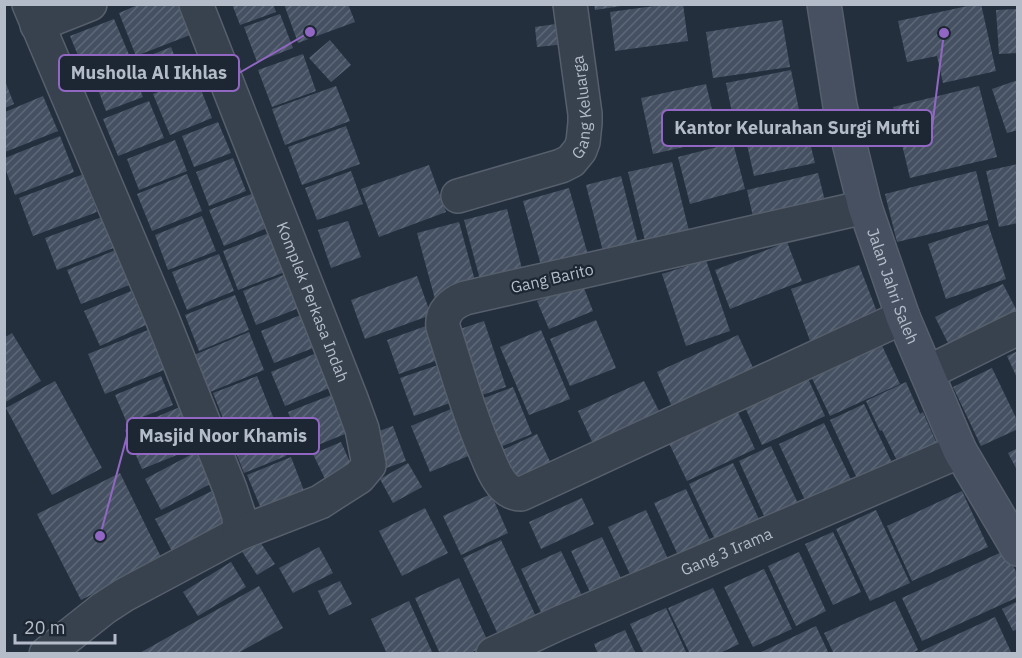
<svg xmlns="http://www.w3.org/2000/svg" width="1022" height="658" viewBox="0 0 1022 658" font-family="'IBM Plex Sans',sans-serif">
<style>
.building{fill:url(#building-hatch)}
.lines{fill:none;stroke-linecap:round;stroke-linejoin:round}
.street-casing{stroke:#565f6c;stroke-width:36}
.secondary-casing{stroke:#565f6c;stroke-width:36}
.street{stroke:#38414e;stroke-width:33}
.secondary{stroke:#465061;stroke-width:33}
.labels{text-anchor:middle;stroke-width:4.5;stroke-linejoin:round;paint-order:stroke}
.street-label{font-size:16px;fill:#b4bcc9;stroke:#1d2633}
.leader{fill:none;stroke:#9266c3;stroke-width:2}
.callout-dot{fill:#9266c3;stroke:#1d2633;stroke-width:2}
.callout{fill:#1d2633;stroke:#9266c3;stroke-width:2}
.callout-label{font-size:18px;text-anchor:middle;font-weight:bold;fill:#b4bcc9}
</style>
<defs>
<pattern id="building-hatch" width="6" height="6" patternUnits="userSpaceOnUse" patternTransform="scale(1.5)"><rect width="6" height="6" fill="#455162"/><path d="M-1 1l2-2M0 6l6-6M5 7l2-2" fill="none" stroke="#5d6877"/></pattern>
</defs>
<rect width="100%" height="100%" fill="#242f3e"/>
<g class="building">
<polygon points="140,4 193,4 203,30 136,56 119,13"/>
<polygon points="232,4 273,4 276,12 240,25"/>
<polygon points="284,4 348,4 355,22 298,43"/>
<polygon points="594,4 621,4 621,6 595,10"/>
<polygon points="669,4 683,4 688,41 615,51 610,12"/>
<polygon points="977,4 981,4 996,71 943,83 937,56 907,62 898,21"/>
<polygon points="1018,9 1018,53 999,54 996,10"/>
<polygon points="280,14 293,48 257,62 244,27"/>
<polygon points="114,19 130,57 86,75 70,36"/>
<polygon points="782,20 790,67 713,78 706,32"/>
<polygon points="563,23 566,44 537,47 535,27"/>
<polygon points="330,40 351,65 331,82 309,58"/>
<polygon points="171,47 183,78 149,91 136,61"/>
<polygon points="303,54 316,91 272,107 258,70"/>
<polygon points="129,63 143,97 106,111 93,76"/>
<polygon points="791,70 801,120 736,133 726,83"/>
<polygon points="196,77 212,118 170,135 153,94"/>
<polygon points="1018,80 1018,130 1007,133 992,89"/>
<polygon points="5,81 14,104 5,108"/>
<polygon points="706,84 719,139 653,154 641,98"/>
<polygon points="336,86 350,121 285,145 272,109"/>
<polygon points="979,86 997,157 910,178 893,107"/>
<polygon points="43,96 58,131 5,152 5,112"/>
<polygon points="149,101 164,138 118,156 103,119"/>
<polygon points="218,122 231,153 194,167 182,136"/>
<polygon points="346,126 360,164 302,185 288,147"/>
<polygon points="806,127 815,163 754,176 746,140"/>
<polygon points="60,136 74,172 15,195 5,168 5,158"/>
<polygon points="175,140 187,171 139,190 127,159"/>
<polygon points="733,143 745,189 690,204 678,157"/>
<polygon points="233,158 246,191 209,206 196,172"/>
<polygon points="672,162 692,243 648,253 628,172"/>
<polygon points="1018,164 1018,223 999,227 986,171"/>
<polygon points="429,165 446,212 379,237 361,189"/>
<polygon points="351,171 363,204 317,220 305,188"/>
<polygon points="976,171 988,220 897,242 885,194"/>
<polygon points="818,173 828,213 756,230 747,190"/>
<polygon points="84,174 97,212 33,236 19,198"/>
<polygon points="187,174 202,211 152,231 137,194"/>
<polygon points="621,176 641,255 606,263 586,185"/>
<polygon points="569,188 590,262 544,276 523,201"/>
<polygon points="254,193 267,228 224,246 209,210"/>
<polygon points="507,209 524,277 482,287 464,220"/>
<polygon points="105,216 116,247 57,270 45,238"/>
<polygon points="202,216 216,251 168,270 155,235"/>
<polygon points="348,221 361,257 331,268 318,230"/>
<polygon points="459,222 477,288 435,299 417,233"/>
<polygon points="988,224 1006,279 946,299 928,244"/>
<polygon points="269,233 285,272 238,290 223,251"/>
<polygon points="787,242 802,281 730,309 715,270"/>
<polygon points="118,249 132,284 81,304 67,270"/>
<polygon points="219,254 234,291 187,310 172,272"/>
<polygon points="706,260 730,331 686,346 662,274"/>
<polygon points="859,265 882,325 813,349 791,289"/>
<polygon points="286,274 299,308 256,325 243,291"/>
<polygon points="417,276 431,315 365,339 351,300"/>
<polygon points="582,283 593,311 549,329 537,301"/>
<polygon points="1003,284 1018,313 954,355 935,317"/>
<polygon points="131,291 146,325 100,346 84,311"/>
<polygon points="235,295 249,330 199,351 185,315"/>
<polygon points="303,314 316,347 274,363 261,331"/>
<polygon points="596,320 616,368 570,386 550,339"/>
<polygon points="484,321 506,387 476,397 454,331"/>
<polygon points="437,322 449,356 399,374 387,340"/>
<polygon points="148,330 164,370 105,394 88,354"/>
<polygon points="541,330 570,399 529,415 500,347"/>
<polygon points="249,332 264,370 210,392 194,355"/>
<polygon points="12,333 41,381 4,403 4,338"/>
<polygon points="738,335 755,372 673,409 657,372"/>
<polygon points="878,337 900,384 830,416 808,370"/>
<polygon points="1018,351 1018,380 1007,356"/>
<polygon points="319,352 332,387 285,406 271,372"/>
<polygon points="447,362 461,399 414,416 400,378"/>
<polygon points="992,368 1018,422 1018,429 981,446 953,387"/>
<polygon points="806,374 825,416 762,445 743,403"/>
<polygon points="161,376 173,405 127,423 115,395"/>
<polygon points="257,376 274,419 230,436 213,393"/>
<polygon points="55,381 102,468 52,495 6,408"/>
<polygon points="644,381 662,417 595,448 578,411"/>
<polygon points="906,382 920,414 923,412 940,451 901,469 882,430 880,431 866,401"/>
<polygon points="513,387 532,434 495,449 476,401"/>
<polygon points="339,392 355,430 303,451 288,412"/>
<polygon points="864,404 896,471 861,487 830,420"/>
<polygon points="458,406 478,452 430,472 411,426"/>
<polygon points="180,407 197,447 142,469 125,430"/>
<polygon points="736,408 755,449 687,481 667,439"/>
<polygon points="273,423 286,456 244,473 231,440"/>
<polygon points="824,423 856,490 810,511 779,444"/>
<polygon points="393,426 406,461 378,471 365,436"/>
<polygon points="537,434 555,472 513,491 496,453"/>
<polygon points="341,442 353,469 326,481 313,454"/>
<polygon points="771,446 803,514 770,529 739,461"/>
<polygon points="1018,448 1018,472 1008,453"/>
<polygon points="196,452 212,483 161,510 145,479"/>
<polygon points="291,457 308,501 265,518 247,475"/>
<polygon points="408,463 422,487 393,503 380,479"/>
<polygon points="733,463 764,530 720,550 689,484"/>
<polygon points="120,473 162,559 81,600 37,514"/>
<polygon points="686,489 715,551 683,566 654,503"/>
<polygon points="212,491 233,531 176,559 155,519"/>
<polygon points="962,491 988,547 912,581 887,526"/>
<polygon points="491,494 508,533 461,555 443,516"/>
<polygon points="582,498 594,524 541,549 529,522"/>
<polygon points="425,508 448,553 402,576 379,531"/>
<polygon points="646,510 672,568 635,585 608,527"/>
<polygon points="876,510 910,583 870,601 836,529"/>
<polygon points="833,532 861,592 833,605 805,544"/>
<polygon points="602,537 625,587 594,601 571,551"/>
<polygon points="258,539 275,564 257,575 241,550"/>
<polygon points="501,540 539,623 501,641 463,558"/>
<polygon points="319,547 333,573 293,593 279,568"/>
<polygon points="1006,550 1018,576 1018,597 922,641 902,598"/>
<polygon points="561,551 586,604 546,623 521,569"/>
<polygon points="799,552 826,611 796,626 768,566"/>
<polygon points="231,562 246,587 198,616 183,592"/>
<polygon points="764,569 792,629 753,647 724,587"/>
<polygon points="459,578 489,644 468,654 440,654 415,598"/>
<polygon points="340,581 352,604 329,615 318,591"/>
<polygon points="259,586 283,628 236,654 138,654"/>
<polygon points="713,588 739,644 718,654 690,654 668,608"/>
<polygon points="409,601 433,654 387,654 371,619"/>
<polygon points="895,601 918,650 910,654 834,654 824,633"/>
<polygon points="1018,601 1018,629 1013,631 1002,609"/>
<polygon points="666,608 687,654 644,654 630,624"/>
<polygon points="995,617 1011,652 1008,654 915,654"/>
<polygon points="816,626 829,654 757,654"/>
<polygon points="625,630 636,654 598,654 594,644"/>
</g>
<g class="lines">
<g class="street-casing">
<g id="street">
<polyline points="29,4 162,318 230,489 239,516 240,533 124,595 104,608 46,654"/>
<path id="s1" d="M196,4L350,396L362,429L369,465L359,477L320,502L240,533"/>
<polyline points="37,25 90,4"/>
<path id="s2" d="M458,196L561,166L571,161L580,150L583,142L585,123V114L570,4"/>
<path d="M865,207L465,298C452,303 441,312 443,327C456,367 467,408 483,446C488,457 492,470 499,480C504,488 512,494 521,494L903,317"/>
<polyline points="927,373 1018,328"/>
<path id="s3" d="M493,654L557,624L960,451"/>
</g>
</g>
<g class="secondary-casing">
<g id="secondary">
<path id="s4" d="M824,4L840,106L865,207L903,317L960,451L1018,549"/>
</g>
</g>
<use href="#street" class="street"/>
<use href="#secondary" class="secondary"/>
</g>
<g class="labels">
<g class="street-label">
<text dy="6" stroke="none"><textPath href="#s2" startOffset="176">Gang Keluarga</textPath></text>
<text transform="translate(552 278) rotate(-13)" y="6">Gang Barito</text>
<text dy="6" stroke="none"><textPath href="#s4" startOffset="291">Jalan Jahri Saleh</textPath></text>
<text dy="6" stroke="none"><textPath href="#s1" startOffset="320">Komplek Perkasa Indah</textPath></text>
<text dy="6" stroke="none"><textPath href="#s3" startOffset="255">Gang 3 Irama</textPath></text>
</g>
</g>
<path class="leader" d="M310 32L239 73M944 33L932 128M100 536L127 436"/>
<g class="callout-dot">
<circle cx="310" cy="32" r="6"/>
<circle cx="944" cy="33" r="6"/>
<circle cx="100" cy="536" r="6"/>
</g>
<g class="callout">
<rect x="59" y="55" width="180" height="36" rx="6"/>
<rect x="662" y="110" width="270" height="36" rx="6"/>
<rect x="127" y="418" width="192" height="36" rx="6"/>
</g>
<g class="callout-label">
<text x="149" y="79">Musholla Al Ikhlas</text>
<text x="797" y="134">Kantor Kelurahan Surgi Mufti</text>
<text x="223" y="442">Masjid Noor Khamis</text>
</g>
<rect width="1022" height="658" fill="none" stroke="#b4bcc9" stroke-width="12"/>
<path d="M15 634v9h100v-9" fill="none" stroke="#b4bcc9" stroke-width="3"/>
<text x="24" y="634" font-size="18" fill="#b4bcc9" stroke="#1d2633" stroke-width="4.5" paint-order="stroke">20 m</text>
</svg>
